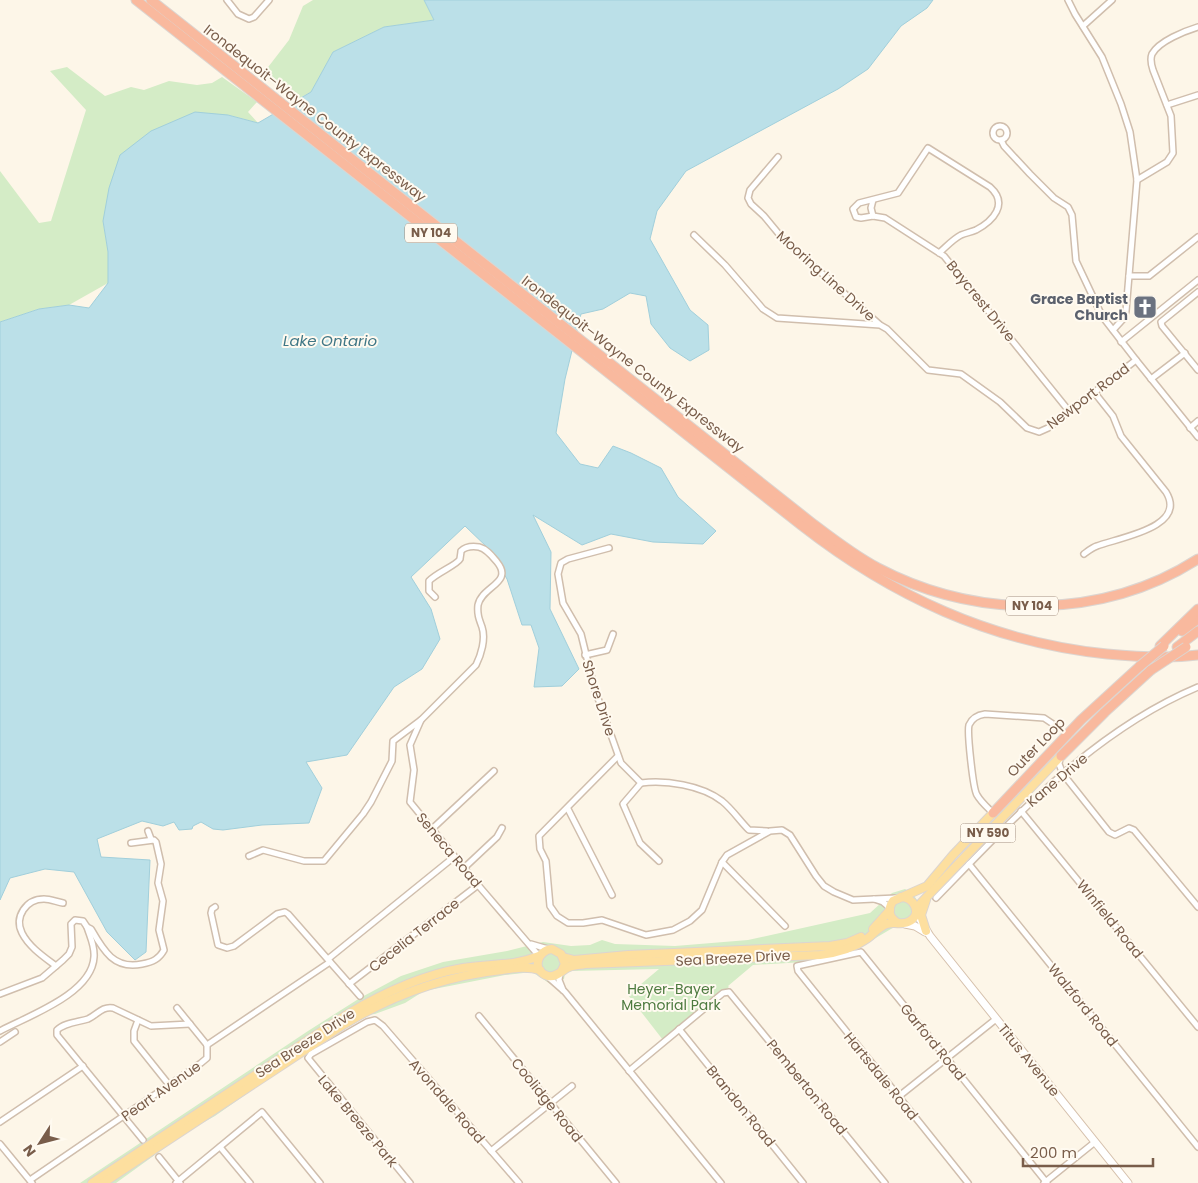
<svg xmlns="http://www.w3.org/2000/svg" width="1198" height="1183" viewBox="0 0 1198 1183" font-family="Poppins,sans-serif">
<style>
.green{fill:#d4ecc6}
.water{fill:#bbe0e8;stroke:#a1cfdb}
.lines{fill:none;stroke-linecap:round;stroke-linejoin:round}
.street-casing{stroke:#d0bead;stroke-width:8}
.secondary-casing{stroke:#d6c1ad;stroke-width:9}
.primary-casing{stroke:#dcd5d0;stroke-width:10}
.highway-casing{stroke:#dcd5d0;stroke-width:11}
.street{stroke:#fff;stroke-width:5}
.secondary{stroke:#fff;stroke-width:7}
.primary{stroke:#fddf9f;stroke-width:8}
.highway{stroke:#f9b99e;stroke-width:9}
.highway-bridge-casing{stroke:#dcd5d0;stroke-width:11;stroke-linecap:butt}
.highway-bridge{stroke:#f9b99e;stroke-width:9}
.labels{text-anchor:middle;stroke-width:4;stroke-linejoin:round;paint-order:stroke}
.shield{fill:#fffaf0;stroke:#a18c7c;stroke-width:1}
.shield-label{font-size:12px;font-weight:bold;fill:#795d4a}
.street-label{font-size:14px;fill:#795d4a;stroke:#fffaf0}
.worship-label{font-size:14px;font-weight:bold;fill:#5b616d;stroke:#fffaf0;text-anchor:end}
.park-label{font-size:14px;fill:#4d7a3f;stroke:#fffaf0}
.water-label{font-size:15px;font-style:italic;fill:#407786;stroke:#fffaf0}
</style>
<rect width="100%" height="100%" fill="#fdf6e8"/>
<g class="green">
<polygon points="313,0 424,0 434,20 384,27 333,52 311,92 296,100 262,75 289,40 303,6"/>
<polygon points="67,67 105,96 131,87 144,90 169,81 197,85 212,83 222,77 257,102 248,112 258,123 228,115 103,221 108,252 108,283 69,305 39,309 0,322 0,171 39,223 51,221 86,110 50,71"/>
<path d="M905,889C917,894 920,906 923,917L914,930L896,926L852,952L805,962L753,965L728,986L729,987L663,1040L628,995L659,969L571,971L565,974L564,979L552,985L532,972L505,975L424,991L405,1003L375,1014L366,1015L272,1076L215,1116L188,1131L116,1183H80L308,1031L360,998L401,976L443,962L507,951L543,942L571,946L590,945L602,940L615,944L675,946L748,940L870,913L892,893Z"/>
</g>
<polygon class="water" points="424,0 933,0 927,8 901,26 868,69 838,89 686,171 657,211 650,239 690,310 708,325 709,350 690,361 670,348 651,324 646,296 630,293 603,309 581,314 565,379 556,433 580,464 598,468 613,446 631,453 661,468 678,497 716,531 703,544 653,542 611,534 582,545 533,515 551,552 550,609 579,669 562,686 534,687 539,648 531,625 522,625 507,579 490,550 465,526 411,577 431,609 440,639 422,669 394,687 347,755 306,762 322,788 309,823 262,825 223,830 213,829 201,822 193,826 192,829 179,830 174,822 163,826 142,821 97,839 101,857 150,860 146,952 135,960 107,932 74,872 45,869 10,878 0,900 0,322 39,309 69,305 89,308 108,283 108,252 103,221 109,188 120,155 151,131 195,112 228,115 258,123 311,92 333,52 384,27 434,20"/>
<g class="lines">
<g class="street-casing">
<g id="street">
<polyline points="227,0 238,14 249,19 254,17 269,0"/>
<polyline points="1068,0 1075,14 1102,57 1121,104 1130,132 1137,180 1126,311 1124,318 1113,330"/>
<polyline points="1083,26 1112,0"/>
<polyline points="1167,105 1198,95"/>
<circle cx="1000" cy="133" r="7"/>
<polyline points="1001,140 1004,146 1030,174 1054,198 1068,207 1072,215 1076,261 1102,316 1136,360 1198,437"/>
<polyline points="778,157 750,190 748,198 751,204 764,216 783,239 879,324"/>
<path d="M1137,180L1167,162L1173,153L1171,116L1153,70C1151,64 1150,59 1152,54C1159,41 1185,31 1198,27"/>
<polyline points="873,216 871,208 873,200"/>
<polyline points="694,235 725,265 763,309 777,318 880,325 887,329 928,370 961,374 1000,402 1027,428 1039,432 1048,428 1136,360"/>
<path d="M939,253C946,247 953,239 961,235C966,233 971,232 976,230C993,221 1009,204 990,187L928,148L898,193L859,203L853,209L856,217L861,218L873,216L885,218L944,256L1069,411"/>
<polyline points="1129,276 1149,276 1198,237"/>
<polyline points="1198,292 1161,322 1162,326 1198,370"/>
<polyline points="1121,342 1198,280"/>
<polyline points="1151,379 1185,353"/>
<polyline points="1190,428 1198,421"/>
<polyline points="609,548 568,559 561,563 558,574 563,603 581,634 594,687 621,763 641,783"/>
<path d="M1084,554C1088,551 1093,547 1097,546C1117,538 1188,528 1166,492L1121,436L1113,416L1094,392"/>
<path d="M435,597L429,591V581C436,573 457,565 460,559C460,558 461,553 461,551C466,546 472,546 479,547C487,549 492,556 497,562C514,583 482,586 478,605C477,614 479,619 482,627C486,639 481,655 476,665L421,720L410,745L414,770L410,802L478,885L539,956"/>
<polyline points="585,655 607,650 613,634"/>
<polyline points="618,756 539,836 540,849 546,861 550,906 557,916 568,923 583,923 602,920 646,935 673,930 690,921 702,910 722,862 727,855 770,831 782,830 790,835 816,876 824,886 834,892 853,900 896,898"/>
<polyline points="1060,758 1059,764 1063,774 1109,832 1115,835 1129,828 1134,830 1198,907"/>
<path d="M641,783C666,780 701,785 722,801C732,809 740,821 749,830L767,831"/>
<polyline points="641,783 623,804 640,843 659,861"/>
<polyline points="568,809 612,895"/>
<polyline points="1021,811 1198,1027"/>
<path d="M993,813C987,807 981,802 977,795C973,789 967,732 969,725C972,718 978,715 985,714L1044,718L1056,726"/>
<polyline points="432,829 494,771"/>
<polyline points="148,831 151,839"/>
<polyline points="249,856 263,850 304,861 324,861 363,814 371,802 392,761 393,741 421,720"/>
<polyline points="722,862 785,926"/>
<polyline points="969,864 1198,1147"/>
<polyline points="464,868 497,837 502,828"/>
<path d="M936,898C1014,818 1093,731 1198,687"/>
<polyline points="874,899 883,902 890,908"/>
<polyline points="215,907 212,909 211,913 218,945 227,948 234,946 277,914 285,912 288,914 360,996"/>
<polyline points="531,944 548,949"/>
<polyline points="328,959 454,857"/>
<path d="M56,966C44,957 29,947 22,933C14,917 26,899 44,899C50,899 57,902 63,903"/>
<polyline points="560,973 559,980 563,990"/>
<polyline points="548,977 565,992 721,1183"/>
<polyline points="349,984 478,885"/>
<path d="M0,994L42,978L63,960L69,954L72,947L71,924L75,920L83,921L87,927L91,929C103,950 114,970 142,964C153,962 159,959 164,950L159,930L163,901L158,883L161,864L156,842L154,840L131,843"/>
<polyline points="177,1008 207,1045"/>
<polyline points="479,1016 616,1183"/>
<polyline points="138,1020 134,1031 134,1041 170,1086"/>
<polyline points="679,1029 803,1183"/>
<path d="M0,1031C28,1016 92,994 94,957C95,946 90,937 87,927"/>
<polyline points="0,1042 15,1032"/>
<polyline points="207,1045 330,962"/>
<polyline points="629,1071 723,993 729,992 885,1183"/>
<polyline points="898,1097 996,1019"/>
<polyline points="0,1122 83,1066"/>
<path d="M143,1140L57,1035V1030C64,1023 78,1022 88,1019C97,1015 102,1006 113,1008L151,1026L190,1024"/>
<polyline points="0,1144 32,1183"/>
<polyline points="220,1147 250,1183"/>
<polyline points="491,1151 572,1086"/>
<polyline points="159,1157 180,1183"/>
<polyline points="30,1180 201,1063 207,1058 207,1045"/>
<polyline points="176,1183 262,1112 320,1183"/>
<polyline points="410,1183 308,1058 311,1054 367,1022 375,1020 383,1026 519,1183"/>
<polyline points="968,1183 798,971 797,966 861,952 1047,1183"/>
<polyline points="1044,1183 1095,1142"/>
</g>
</g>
<g class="secondary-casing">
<g id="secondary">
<polyline points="916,913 930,936 1128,1183"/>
<polyline points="905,924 915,926 925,932"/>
</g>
</g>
<g class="primary-casing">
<g id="primary">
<polyline points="916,910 921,903 1061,756"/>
<path d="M898,923C889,918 887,910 893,901L927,886L953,855L993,813"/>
<polyline points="873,929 890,910"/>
<polyline points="926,931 921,915 926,900"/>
<polyline points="563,957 574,960 628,955 830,946 847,943 861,937"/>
<path d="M561,972L565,964L561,954L552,949C537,950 531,971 548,976C556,978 562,970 569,967C574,965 580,965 585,964L820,955C837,953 854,948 868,938C874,933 880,926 887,924C895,921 903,926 910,921C923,913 913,897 901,897"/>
<path d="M92,1183L346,1015C383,993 421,975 463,968C491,963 512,967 539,956"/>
<path d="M103,1183L343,1025C392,995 445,976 502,970C515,968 527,966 540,970"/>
</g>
</g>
<g class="highway-casing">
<g id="highway">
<path d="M136,0L801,525C892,596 991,642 1107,654C1138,657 1168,659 1198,655"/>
<path d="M151,0L812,523C833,539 855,556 878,568C977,620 1103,620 1198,559"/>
<polyline points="1182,631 1198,619"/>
<polyline points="1160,646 1198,609"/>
<polyline points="1177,647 1198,631"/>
<polyline points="1061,756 1105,712 1151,670"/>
<polyline points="993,813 1081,720 1140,666"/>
</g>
</g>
<use href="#street" class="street"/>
<use href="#secondary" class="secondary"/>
<use href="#primary" class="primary"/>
<use href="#highway" class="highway"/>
<g class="highway-bridge-casing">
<g id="highway-bridge">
<polyline points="1140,666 1164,646"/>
<polyline points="1151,670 1186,647"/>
</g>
</g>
<use href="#highway-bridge" class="highway-bridge"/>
</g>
<defs>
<g id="church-square" transform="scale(1.25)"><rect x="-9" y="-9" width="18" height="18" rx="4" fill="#6b7280" stroke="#fffaf0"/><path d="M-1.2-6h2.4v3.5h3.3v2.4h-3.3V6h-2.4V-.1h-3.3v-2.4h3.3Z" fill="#fff"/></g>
</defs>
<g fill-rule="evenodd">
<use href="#church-square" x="1145" y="307"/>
</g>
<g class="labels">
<g class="shield">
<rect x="405" y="223.5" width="52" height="19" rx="4"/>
<rect x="1006" y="596.5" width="52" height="19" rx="4"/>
<rect x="960.5" y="823.5" width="55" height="19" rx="4"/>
</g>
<g class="shield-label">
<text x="431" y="237">NY 104</text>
<text x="1032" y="610">NY 104</text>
<text x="988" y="837">NY 590</text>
</g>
<g class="street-label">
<text transform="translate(315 113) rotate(38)" y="5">Irondequoit–Wayne County Expressway</text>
<text transform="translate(826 276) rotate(42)" y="5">Mooring Line Drive</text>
<text transform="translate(981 301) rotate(51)" y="5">Baycrest Drive</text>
<text transform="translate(633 364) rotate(38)" y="5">Irondequoit–Wayne County Expressway</text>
<text transform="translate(1088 396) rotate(-37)" y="5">Newport Road</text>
<text transform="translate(599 698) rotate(72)" y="5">Shore Drive</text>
<text transform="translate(1036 747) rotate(-46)" y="5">Outer Loop</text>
<text transform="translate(1057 780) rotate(-40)" y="5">Kane Drive</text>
<text transform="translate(449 850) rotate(50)" y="5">Seneca Road</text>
<text transform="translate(1110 919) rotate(51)" y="5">Winfield Road</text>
<text transform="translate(414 935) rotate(-38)" y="5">Cecelia Terrace</text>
<text transform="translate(733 958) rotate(-3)" y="5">Sea Breeze Drive</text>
<text transform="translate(1083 1005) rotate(51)" y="5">Walzford Road</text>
<text transform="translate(933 1042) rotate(51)" y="5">Garford Road</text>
<text transform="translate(305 1043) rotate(-33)" y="5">Sea Breeze Drive</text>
<text transform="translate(1029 1060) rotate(51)" y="5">Titus Avenue</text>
<text transform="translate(881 1076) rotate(51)" y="5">Hartsdale Road</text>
<text transform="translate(807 1087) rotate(51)" y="5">Pemberton Road</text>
<text transform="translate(161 1091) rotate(-35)" y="5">Peart Avenue</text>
<text transform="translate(547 1100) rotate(51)" y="5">Coolidge Road</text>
<text transform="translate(447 1101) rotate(49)" y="5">Avondale Road</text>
<text transform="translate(741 1106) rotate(51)" y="5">Brandon Road</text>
<text transform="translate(358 1121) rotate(50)" y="5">Lake Breeze Park</text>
</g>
<g class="worship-label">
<text x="1128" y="304">Grace Baptist<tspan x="1128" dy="16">Church</tspan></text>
</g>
<g class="park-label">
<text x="671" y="994">Heyer-Bayer<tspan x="671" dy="16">Memorial Park</tspan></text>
</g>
<g class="water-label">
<text x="330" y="346">Lake Ontario</text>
</g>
</g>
<g transform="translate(40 1143) rotate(234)" stroke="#fffaf0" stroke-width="4" paint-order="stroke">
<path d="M0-4L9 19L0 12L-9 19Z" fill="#795d4a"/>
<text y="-8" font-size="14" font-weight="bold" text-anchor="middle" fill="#795d4a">N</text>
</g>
<path d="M1023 1158v8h130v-8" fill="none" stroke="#795d4a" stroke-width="2.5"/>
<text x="1030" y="1158" font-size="15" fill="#795d4a" stroke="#fffaf0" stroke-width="4" paint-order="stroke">200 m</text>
</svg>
